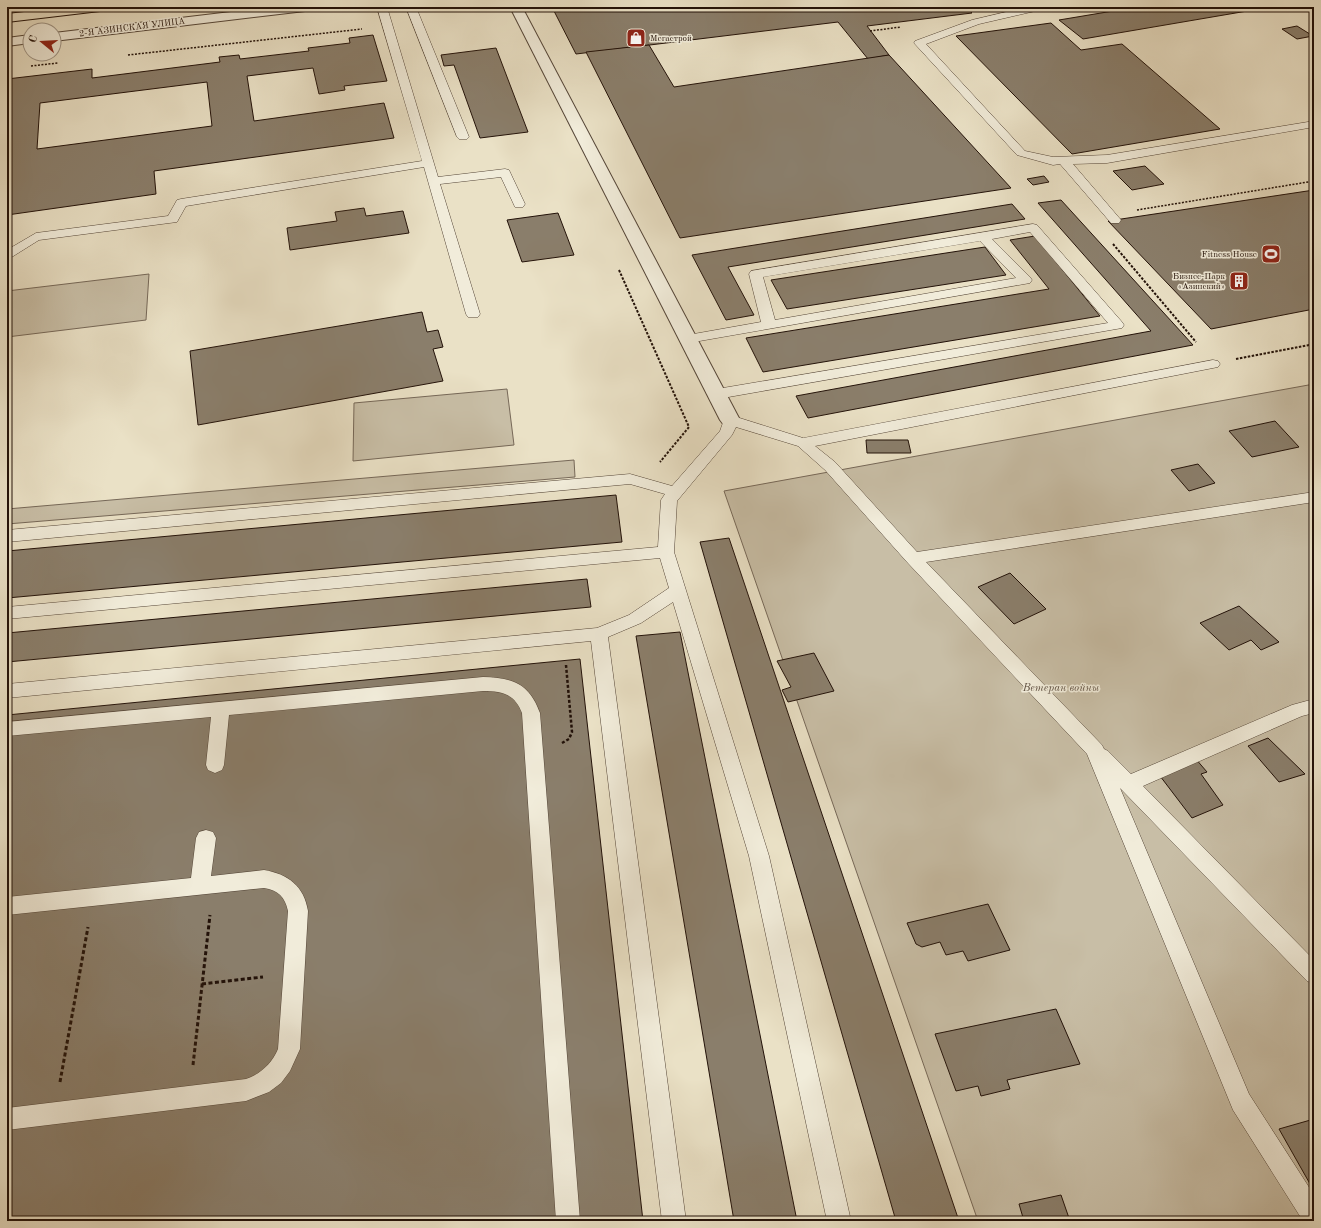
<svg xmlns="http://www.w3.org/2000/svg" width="1321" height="1228" viewBox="0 0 1321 1228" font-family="'Old Standard TT',serif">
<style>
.green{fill:#c8bea6;stroke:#766858}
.building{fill:#8a7e6b;stroke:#231209;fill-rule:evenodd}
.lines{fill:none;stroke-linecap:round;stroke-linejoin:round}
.lane-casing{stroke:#554638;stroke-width:1}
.street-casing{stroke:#554638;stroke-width:2}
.primary-casing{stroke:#231209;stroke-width:2}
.path-far3{stroke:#231209;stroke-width:1.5;stroke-dasharray:2 1.5;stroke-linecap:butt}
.path-far2{stroke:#231209;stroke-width:2;stroke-dasharray:2.5 1.5;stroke-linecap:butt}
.path-far1{stroke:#231209;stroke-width:2.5;stroke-dasharray:3 2;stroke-linecap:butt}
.path{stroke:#231209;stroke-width:3;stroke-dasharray:4 2.5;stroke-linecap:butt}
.lane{fill:#f1ecda;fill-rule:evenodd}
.street{fill:#f1ecda;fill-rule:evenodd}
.primary{fill:#eae1c6;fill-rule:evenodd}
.labels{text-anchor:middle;stroke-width:3;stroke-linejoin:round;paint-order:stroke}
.far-street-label{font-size:9px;fill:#231209;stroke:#f1ecda}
.far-poi-label{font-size:9px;fill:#231209;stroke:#f1ecda;text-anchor:end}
.park-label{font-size:11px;font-style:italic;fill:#5d4e40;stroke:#f1ecda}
</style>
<rect width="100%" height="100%" fill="#eae1c6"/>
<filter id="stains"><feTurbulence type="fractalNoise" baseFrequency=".005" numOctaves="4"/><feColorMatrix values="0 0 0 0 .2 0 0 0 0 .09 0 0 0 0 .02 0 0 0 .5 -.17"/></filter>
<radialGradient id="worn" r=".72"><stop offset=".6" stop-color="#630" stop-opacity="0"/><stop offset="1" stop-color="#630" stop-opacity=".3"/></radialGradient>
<g class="green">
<polygon points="149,274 146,320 7,337 7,291"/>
<polygon points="1314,384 1314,1221 978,1221 724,491"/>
<polygon points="507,389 514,445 353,461 354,403"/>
<polygon points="574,460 575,477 7,524 7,509"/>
</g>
<g class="building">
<polygon points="583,7 966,7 972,13 867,26 889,55 868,59 838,22 576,54 554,11"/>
<polygon points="1137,7 1257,7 1259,9 1083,39 1059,20"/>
<polygon points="1051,23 1081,50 1122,44 1220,129 1072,154 956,36"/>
<polygon points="1297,26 1313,36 1297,39 1282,29"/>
<path d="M373,35L387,81L344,86L345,90L319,94L313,68L247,76L254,121L384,103L394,138L154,171L156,194L7,215V79L92,69V78L220,62L219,57L239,55L240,59L309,51L308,48L350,43L349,38ZM207,82L212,126L37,149L40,103Z"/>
<polygon points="649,45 674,87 889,55 1011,188 680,238 586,52"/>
<polygon points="496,48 528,132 480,138 454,65 444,66 441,55"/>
<polygon points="1145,166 1164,184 1132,190 1113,171"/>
<polygon points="1044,176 1049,182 1033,185 1027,179"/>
<polygon points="1314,190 1314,309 1211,329 1108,221"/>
<polygon points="1061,200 1193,345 808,418 796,396 1151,331 1038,203"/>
<polygon points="1012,204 1025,219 728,267 754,315 726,320 692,255"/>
<polygon points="364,208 366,216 403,211 409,233 290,250 287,228 337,221 335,212"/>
<polygon points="558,213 574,255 522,262 507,220"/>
<polygon points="1035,236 1100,316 763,372 746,338 1049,289 1010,240"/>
<polygon points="985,247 1006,275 787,309 771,280"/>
<polygon points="422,312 427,332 438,330 443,347 433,349 443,381 198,425 190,351"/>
<polygon points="1275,421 1299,447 1252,457 1229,431"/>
<polygon points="866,440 908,440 911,453 867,453"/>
<polygon points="1198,464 1215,483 1189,491 1171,470"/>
<polygon points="616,495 622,542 7,598 7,551"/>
<polygon points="729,538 959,1221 896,1221 700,542"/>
<polygon points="1010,573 1046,609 1014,624 978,587"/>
<polygon points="587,579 591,607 7,662 7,633"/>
<polygon points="1239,606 1279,642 1261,650 1251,640 1229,650 1200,623"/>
<polygon points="680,632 797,1221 734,1221 636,636"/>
<polygon points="814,653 834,691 788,702 782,690 791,687 777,661"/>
<polygon points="580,659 643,1221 7,1221 7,715"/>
<polygon points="1268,738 1305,774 1279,782 1248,746"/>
<polygon points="1195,758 1207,772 1201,774 1223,805 1192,818 1157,772"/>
<polygon points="988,904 1010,950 968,961 963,951 946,955 940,942 922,947 916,944 907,923"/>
<polygon points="1056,1009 1080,1064 1007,1080 1010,1089 981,1096 978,1086 956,1091 935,1034"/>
<polygon points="1314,1119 1314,1191 1279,1129"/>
<polygon points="1061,1195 1070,1221 1024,1221 1019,1204"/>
</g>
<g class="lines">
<g class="lane-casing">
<g id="lane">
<polygon points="377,7 387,7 438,177 505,169 509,170 525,204 523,207 515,207 501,177 440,184 480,314 478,317 468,317 466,314 424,167 186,206 177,222 39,240 7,260 7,250 36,233 168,216 177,200 181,199 422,161"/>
<polygon points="406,7 416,7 469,137 467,139 459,139 457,137"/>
<polygon points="1027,7 1045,7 1044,9 979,24 926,44 1025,151 1053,157 1107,155 1314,121 1314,127 1107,163 1073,164 1121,220 1119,223 1111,223 1060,164 1053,165 1017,155 914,43 915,41 972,20"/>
<polygon points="1305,7 1314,7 1314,11 1306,9"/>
<path d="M1033,224L1037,225L1122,322L1124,325L1122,328L717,399L712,397L710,394L712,391L717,389L1108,323L1030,232L992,239L1030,277L1032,280L1030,283L688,343L683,342L681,339L683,336L688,335L761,322L749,274L751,271ZM980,241L1016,278L775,320L763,277Z"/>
<polygon points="1213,360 1218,361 1220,364 1218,367 815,446 835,462 917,552 1314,492 1314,502 926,562 1102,745 1104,749 1108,751 1131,774 1292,705 1314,699 1314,713 1302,716 1143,786 1314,960 1314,984 1307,981 1120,788 1249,1094 1314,1195 1314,1221 1303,1221 1233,1110 1087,754 907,562 825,470 798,446 736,427 732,435 677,501 674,552 769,856 851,1221 827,1221 749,856 673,602 641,623 608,637 686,1221 662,1221 591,641 7,698 7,684 597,628 629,615 669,588 660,558 7,619 7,607 658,547 661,500 665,494 630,484 7,542 7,530 630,474 672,486 720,431 725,417 730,415 803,438"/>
<path d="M483,677C513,678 529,683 540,713L580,1221H556L522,713C515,694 502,691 483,691L229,715L224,765L222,770L215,773L208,770L206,765L211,717L7,736V722Z"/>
<path d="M206,830L213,832L216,838L211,876L264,870C288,874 304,886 308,911L300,1049L290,1071L281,1083L269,1092L246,1101L7,1130V1108L246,1079C261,1074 272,1063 278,1049L288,911C285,897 278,890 264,888L7,915V897L191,878L196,838L199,832Z"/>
</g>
</g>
<g class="street-casing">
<g id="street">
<polygon points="272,7 311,7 305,11 54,41 54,33"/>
<polygon points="510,7 522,7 740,420 737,424 730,426 723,424 720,420"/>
<polygon points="30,35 30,43 7,46 7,38"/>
</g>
</g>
<g class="primary-casing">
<polygon id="primary" points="67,7 106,7 100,11 7,22 7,14"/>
</g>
<g class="path-far3">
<polyline points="330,8 337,7"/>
<polyline points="870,31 901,27"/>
<polyline points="128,55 362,29"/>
<polyline points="31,66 58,63"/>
<polyline points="1137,210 1314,181"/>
</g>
<g class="path-far2">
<polyline points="1113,244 1196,342"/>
<polyline points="619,270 689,427 660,462"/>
<polyline points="1236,359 1314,344"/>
</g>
<polyline class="path-far1" points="562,743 569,739 572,732 566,665"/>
<g class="path">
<polyline points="202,984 263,977"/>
<polyline points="193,1065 210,915"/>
<polyline points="60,1082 88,927"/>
</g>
<use href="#lane" class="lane"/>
<use href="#street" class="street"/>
<use href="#primary" class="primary"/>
</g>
<defs>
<g id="shop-square" transform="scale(1)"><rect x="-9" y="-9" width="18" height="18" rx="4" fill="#8f2418" stroke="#f1ecda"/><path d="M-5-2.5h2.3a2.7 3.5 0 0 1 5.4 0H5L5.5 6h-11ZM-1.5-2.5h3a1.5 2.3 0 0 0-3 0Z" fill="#fff"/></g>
<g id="stadium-square" transform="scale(1)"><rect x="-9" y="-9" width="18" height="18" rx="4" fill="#8f2418" stroke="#f1ecda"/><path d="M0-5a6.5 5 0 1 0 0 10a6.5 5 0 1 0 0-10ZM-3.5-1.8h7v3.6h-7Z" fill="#fff"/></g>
<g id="building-square" transform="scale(1)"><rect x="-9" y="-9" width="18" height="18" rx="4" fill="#8f2418" stroke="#f1ecda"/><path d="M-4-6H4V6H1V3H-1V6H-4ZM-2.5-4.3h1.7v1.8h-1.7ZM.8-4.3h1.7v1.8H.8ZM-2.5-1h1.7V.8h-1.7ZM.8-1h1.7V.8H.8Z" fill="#fff"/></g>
</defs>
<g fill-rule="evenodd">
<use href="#shop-square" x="636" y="38"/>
<use href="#stadium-square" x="1271" y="254"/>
<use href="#building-square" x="1239" y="281"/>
</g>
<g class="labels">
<g class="far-street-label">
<text transform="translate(132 27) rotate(-7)" y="3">2-Я АЗИНСКАЯ УЛИЦА</text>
</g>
<g class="far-poi-label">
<text x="650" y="41" text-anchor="start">Мегастрой</text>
<text x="1257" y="257">Fitness House</text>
<text x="1225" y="279">Бизнес-Парк<tspan x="1225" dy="10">«Азинский»</tspan></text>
</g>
<g class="park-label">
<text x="1061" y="691">Ветеран войны</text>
</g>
</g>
<rect width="1321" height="1228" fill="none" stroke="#eae1c6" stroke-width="24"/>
<rect x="8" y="8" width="1305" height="1212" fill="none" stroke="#231209" stroke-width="2"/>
<rect x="12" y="12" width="1297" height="1204" fill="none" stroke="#231209"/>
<g transform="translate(42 42) rotate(288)"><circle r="19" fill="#f1ecda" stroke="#9f9586"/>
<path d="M0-3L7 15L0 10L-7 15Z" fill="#8f2418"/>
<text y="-6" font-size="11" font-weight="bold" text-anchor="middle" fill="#231209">С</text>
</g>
<rect width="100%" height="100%" filter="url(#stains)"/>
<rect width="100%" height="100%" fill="url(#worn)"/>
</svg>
